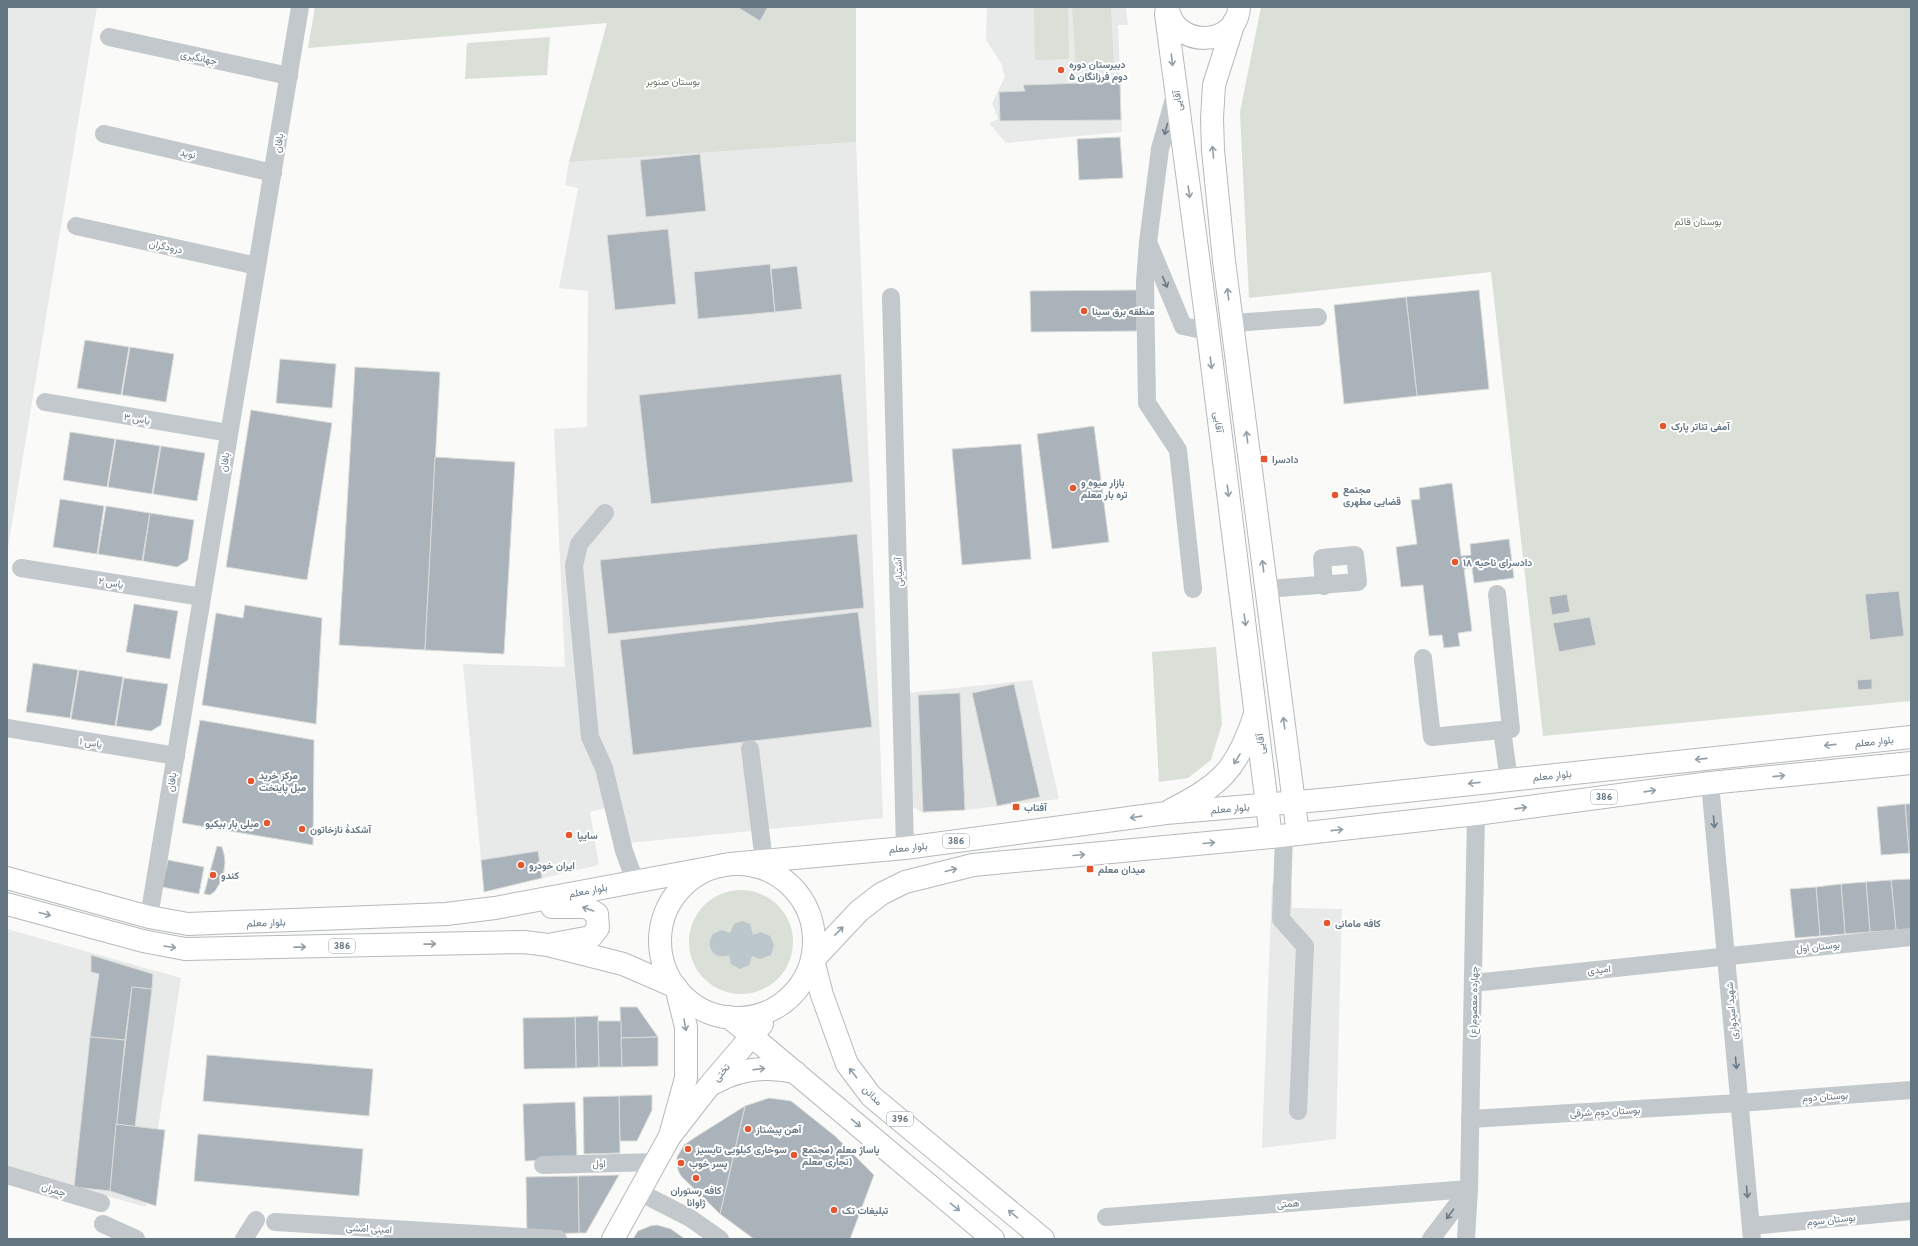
<svg xmlns="http://www.w3.org/2000/svg" width="1918" height="1246" viewBox="0 0 1918 1246" font-family="Overpass,Vazirmatn,sans-serif">
<style>
.built{fill:#e8e9e9}
.green{fill:#dadfd7}
.water{fill:#bbc7cb}
.building{fill:#aab3b9;stroke:#dcdcda}
.lines{fill:none;stroke-linecap:round;stroke-linejoin:round}
.major-casing{stroke:#b5babe;stroke-width:24}
.minor{stroke:#c3c8cc;stroke-width:18}
.major{stroke:#fff;stroke-width:22}
.oneway{stroke:#939fa8}
.oneway2{stroke:#6a7a87}
.poi-dot{fill:#e4572e;stroke:#fff;stroke-width:1.5}
.labels{text-anchor:middle;stroke-width:4;stroke-linejoin:round;paint-order:stroke}
.shield{fill:#fff;stroke:#939fa8;stroke-width:1}
.shield-label{font-size:9px;font-weight:bold;fill:#657683}
.street-label{font-size:10px;fill:#657683;stroke:#fff}
.poi-label{font-size:10px;font-weight:bold;fill:#657683;stroke:#fff;text-anchor:start}
.park-label{font-size:10px;fill:#687a64;stroke:#fff}
</style>
<rect width="100%" height="100%" fill="#fafaf8"/>
<g class="built">
<polygon points="7,7 97,7 7,554"/>
<polygon points="987,7 1126,7 1128,25 1118,25 1122,132 1006,143 989,123 998,119 992,103 1005,77 1001,63 986,40"/>
<polygon points="856,142 883,818 618,844 609,807 590,812 599,865 484,892 463,664 565,667 554,429 587,427 588,291 559,288 578,188 565,185 569,162"/>
<polygon points="1032,680 1059,799 966,810 923,813 910,805 907,693"/>
<polygon points="1272,884 1292,885 1292,908 1342,909 1336,1139 1262,1148"/>
<polygon points="7,929 181,978 146,1207 7,1168"/>
</g>
<g class="green">
<polygon points="315,7 856,7 856,142 569,162 607,23 308,48"/>
<polygon points="1034,7 1068,7 1069,59 1035,60"/>
<polygon points="1072,7 1111,7 1114,67 1076,69"/>
<polygon points="1261,7 1911,7 1911,701 1543,736 1491,272 1249,298 1240,112"/>
<polygon points="550,37 547,75 465,79 467,43"/>
<polygon points="1216,647 1222,724 1211,760 1188,778 1159,782 1152,652"/>
<circle cx="741" cy="942" r="52"/>
</g>
<path class="water" d="M742,921L750,924L753,935L761,932L770,936L774,945L771,955L760,959L752,956L749,965L740,969L731,964L729,955C714,961 704,946 713,934L722,930L730,933L734,924Z"/>
<g class="building">
<polygon points="737,7 768,7 760,21"/>
<polygon points="1120,82 1121,120 1000,121 999,92 1025,91 1023,85"/>
<polygon points="1120,137 1123,178 1079,180 1077,139"/>
<polygon points="700,154 706,211 646,217 640,160"/>
<polygon points="668,229 676,304 615,310 607,235"/>
<polygon points="770,264 775,312 698,319 694,272"/>
<polygon points="797,266 802,309 775,312 771,269"/>
<polygon points="1137,290 1137,331 1031,332 1030,291"/>
<polygon points="1479,290 1489,389 1417,396 1406,297"/>
<polygon points="1406,297 1417,396 1344,404 1334,305"/>
<polygon points="85,340 129,347 121,395 77,388"/>
<polygon points="130,347 174,354 166,402 122,395"/>
<polygon points="280,359 336,364 332,408 276,403"/>
<polygon points="355,367 440,372 425,650 339,645"/>
<polygon points="841,374 853,482 651,504 639,395"/>
<polygon points="251,410 332,423 307,580 226,567"/>
<polygon points="1094,426 1109,542 1052,549 1037,434"/>
<polygon points="70,432 115,439 107,487 63,480"/>
<polygon points="116,439 160,446 152,494 108,487"/>
<polygon points="1021,444 1031,559 962,565 952,449"/>
<polygon points="161,446 205,453 197,501 153,494"/>
<polygon points="435,457 515,462 504,654 425,650"/>
<polygon points="1452,483 1461,556 1471,555 1470,544 1509,539 1514,578 1474,583 1472,568 1464,569 1472,631 1458,633 1460,646 1444,648 1442,635 1429,636 1423,585 1401,587 1396,547 1417,544 1411,500 1420,499 1419,488"/>
<polygon points="60,499 104,506 97,554 53,547"/>
<polygon points="106,506 150,513 142,561 98,554"/>
<polygon points="150,513 194,520 188,560 177,567 143,561"/>
<polygon points="857,534 864,608 608,634 600,560"/>
<polygon points="1899,591 1904,636 1870,640 1865,594"/>
<polygon points="1567,594 1570,612 1552,615 1549,597"/>
<polygon points="134,604 178,611 170,659 126,652"/>
<polygon points="245,605 322,618 316,724 202,705 216,613 243,618"/>
<polygon points="858,612 872,727 633,755 620,640"/>
<polygon points="1590,617 1596,645 1559,652 1553,623"/>
<polygon points="33,663 78,670 70,718 26,712"/>
<polygon points="79,670 123,677 115,726 71,719"/>
<polygon points="124,678 168,684 161,725 151,731 116,726"/>
<polygon points="1872,679 1872,689 1858,690 1857,680"/>
<polygon points="1014,684 1040,797 997,806 972,693"/>
<polygon points="960,693 965,810 923,812 918,695"/>
<polygon points="200,720 314,740 313,845 182,823"/>
<polygon points="1905,804 1911,804 1911,853 1909,853"/>
<polygon points="1905,804 1909,853 1881,855 1877,807"/>
<polygon points="217,846 222,847 224,854 225,862 223,878 215,891 210,895 204,894"/>
<polygon points="538,851 542,878 484,892 481,860"/>
<polygon points="168,860 204,867 199,894 162,887"/>
<polygon points="1911,879 1911,929 1896,930 1891,880"/>
<polygon points="1891,880 1896,930 1870,932 1866,882"/>
<polygon points="1866,882 1870,932 1845,934 1841,884"/>
<polygon points="1841,884 1845,934 1820,936 1816,887"/>
<polygon points="1816,887 1820,936 1795,938 1790,889"/>
<polygon points="91,955 153,974 152,989 132,987 125,1040 90,1037 99,974 91,972"/>
<polygon points="132,987 152,989 135,1127 116,1124"/>
<polygon points="620,1007 637,1007 658,1037 621,1038"/>
<polygon points="598,1016 599,1067 576,1068 575,1017"/>
<polygon points="575,1017 576,1068 524,1069 523,1018"/>
<polygon points="598,1021 621,1021 622,1067 599,1067"/>
<polygon points="90,1037 125,1040 110,1191 74,1187"/>
<polygon points="658,1037 658,1066 622,1067 621,1038"/>
<polygon points="207,1055 373,1069 369,1116 203,1101"/>
<polygon points="652,1095 652,1110 637,1141 620,1141 619,1096"/>
<polygon points="619,1096 620,1153 584,1154 583,1097"/>
<polygon points="769,1098 791,1101 835,1136 874,1175 850,1239 754,1239 720,1214 745,1106"/>
<polygon points="575,1102 577,1159 525,1161 523,1104"/>
<polygon points="745,1106 720,1214 681,1176 678,1170 677,1157 684,1145 694,1138"/>
<polygon points="116,1124 165,1130 156,1206 110,1191"/>
<polygon points="198,1134 363,1149 359,1196 194,1181"/>
<polygon points="619,1175 586,1233 579,1233 578,1176"/>
<polygon points="578,1176 579,1233 527,1234 526,1177"/>
<polygon points="657,1225 671,1229 685,1239 633,1239 638,1231 650,1226"/>
</g>
<g class="lines">
<g class="major-casing">
<g id="major">
<path d="M1167,7L1166,14C1203,288 1238,563 1271,837"/>
<path d="M1168,8C1173,48 1237,48 1239,7"/>
<polyline points="1234,22 1214,85 1212,118 1213,150 1224,261 1298,834"/>
<path d="M1171,810C1221,784 1236,771 1254,717"/>
<circle cx="737" cy="941" r="77"/>
<polyline points="7,878 149,917 188,924 446,914 495,908 730,864 905,848 1166,813 1331,799 1911,737"/>
<polyline points="7,904 143,941 185,949 524,942 548,945 623,964 676,987 686,1027 686,1078 670,1136"/>
<polyline points="552,907 586,907 597,914 598,928 591,937 553,944"/>
<polyline points="729,1017 993,1239"/>
<path d="M714,1083C740,1068 767,1066 795,1072"/>
<polyline points="613,1239 670,1136 709,1086 762,1024"/>
<polyline points="1043,1239 871,1096 847,1064 822,995 813,960 859,911 881,894 905,882 973,865 1271,837 1476,814 1710,783 1911,763"/>
</g>
</g>
<g class="minor">
<polyline points="109,37 289,76"/>
<polyline points="1175,95 1160,149 1148,242 1183,326 1207,331"/>
<polyline points="104,134 273,173"/>
<polyline points="76,226 257,266"/>
<polyline points="1148,242 1145,282 1147,403 1178,450 1193,589"/>
<polyline points="891,297 905,848"/>
<polyline points="1232,323 1318,317"/>
<polyline points="45,402 229,433"/>
<polyline points="605,513 579,544 574,566 590,737 604,768 624,851 635,881"/>
<polyline points="21,568 202,597"/>
<polyline points="1266,589 1358,582 1355,555 1322,558 1324,586"/>
<polyline points="1423,658 1432,737 1511,729 1497,594"/>
<polyline points="7,728 176,756"/>
<polyline points="1502,730 1509,780"/>
<polyline points="750,749 764,861"/>
<polyline points="1710,783 1752,1239"/>
<polyline points="1284,836 1281,919 1305,946 1298,1111"/>
<polyline points="149,917 300,7"/>
<polyline points="1473,983 1911,937"/>
<polyline points="1470,1119 1739,1103 1911,1090"/>
<polyline points="543,1165 655,1162"/>
<polyline points="7,1175 101,1203"/>
<polyline points="639,1192 690,1218 720,1239"/>
<polyline points="1106,1217 1469,1189"/>
<polyline points="275,1222 558,1239"/>
<polyline points="103,1224 136,1239"/>
<polyline points="1751,1226 1911,1211"/>
<polyline points="244,1239 256,1220"/>
<polyline points="1431,1239 1469,1189"/>
<polyline points="1466,1239 1469,1189 1476,814"/>
</g>
<use href="#major" class="major"/>
</g>
<defs><path id="oneway-shaft" d="M-6 0H5M1.5-3L5.5 0L1.5 3" fill="none" stroke-width="1.6" stroke-linecap="round" stroke-linejoin="round"/></defs>
<g class="oneway">
<use href="#oneway-shaft" transform="translate(1172 60) rotate(83)"/>
<use href="#oneway-shaft" transform="translate(1213 152) rotate(-95)"/>
<use href="#oneway-shaft" transform="translate(1189 192) rotate(82)"/>
<use href="#oneway-shaft" transform="translate(1228 294) rotate(-97)"/>
<use href="#oneway-shaft" transform="translate(1211 363) rotate(83)"/>
<use href="#oneway-shaft" transform="translate(1247 437) rotate(-97)"/>
<use href="#oneway-shaft" transform="translate(1228 491) rotate(83)"/>
<use href="#oneway-shaft" transform="translate(1263 566) rotate(-97)"/>
<use href="#oneway-shaft" transform="translate(1245 620) rotate(82)"/>
<use href="#oneway-shaft" transform="translate(1284 723) rotate(-97)"/>
<use href="#oneway-shaft" transform="translate(1830 745) rotate(174)"/>
<use href="#oneway-shaft" transform="translate(1237 759) rotate(121)"/>
<use href="#oneway-shaft" transform="translate(1701 759) rotate(174)"/>
<use href="#oneway-shaft" transform="translate(1779 776) rotate(-6)"/>
<use href="#oneway-shaft" transform="translate(1474 783) rotate(174)"/>
<use href="#oneway-shaft" transform="translate(1650 791) rotate(-8)"/>
<use href="#oneway-shaft" transform="translate(1521 808) rotate(-8)"/>
<use href="#oneway-shaft" transform="translate(1136 817) rotate(172)"/>
<use href="#oneway-shaft" transform="translate(1337 830) rotate(-6)"/>
<use href="#oneway-shaft" transform="translate(1209 843) rotate(-5)"/>
<use href="#oneway-shaft" transform="translate(1079 855) rotate(-5)"/>
<use href="#oneway-shaft" transform="translate(951 870) rotate(-14)"/>
<use href="#oneway-shaft" transform="translate(588 909) rotate(-161)"/>
<use href="#oneway-shaft" transform="translate(45 914) rotate(15)"/>
<use href="#oneway-shaft" transform="translate(839 931) rotate(-46)"/>
<use href="#oneway-shaft" transform="translate(430 944) rotate(-1)"/>
<use href="#oneway-shaft" transform="translate(170 947) rotate(9)"/>
<use href="#oneway-shaft" transform="translate(300 947) rotate(-1)"/>
<use href="#oneway-shaft" transform="translate(685 1025) rotate(80)"/>
<use href="#oneway-shaft" transform="translate(759 1069) rotate(-7)"/>
<use href="#oneway-shaft" transform="translate(853 1073) rotate(-128)"/>
<use href="#oneway-shaft" transform="translate(856 1123) rotate(40)"/>
<use href="#oneway-shaft" transform="translate(955 1207) rotate(40)"/>
<use href="#oneway-shaft" transform="translate(1013 1214) rotate(-140)"/>
</g>
<g class="oneway2">
<use href="#oneway-shaft" transform="translate(1166 129) rotate(105)"/>
<use href="#oneway-shaft" transform="translate(1165 282) rotate(67)"/>
<use href="#oneway-shaft" transform="translate(1714 822) rotate(85)"/>
<use href="#oneway-shaft" transform="translate(1736 1063) rotate(85)"/>
<use href="#oneway-shaft" transform="translate(1747 1192) rotate(85)"/>
<use href="#oneway-shaft" transform="translate(1450 1214) rotate(127)"/>
</g>
<g class="poi-dot">
<circle cx="1061" cy="70" r="4"/>
<circle cx="1084" cy="311" r="4"/>
<circle cx="1663" cy="426" r="4"/>
<rect x="1260" y="455" width="8" height="8" rx="2"/>
<circle cx="1073" cy="488" r="4"/>
<circle cx="1335" cy="495" r="4"/>
<circle cx="1455" cy="562" r="4"/>
<circle cx="251" cy="781" r="4"/>
<rect x="1012" y="803" width="8" height="8" rx="2"/>
<circle cx="267" cy="823" r="4"/>
<circle cx="302" cy="829" r="4"/>
<circle cx="569" cy="835" r="4"/>
<circle cx="521" cy="865" r="4"/>
<rect x="1086" y="865" width="8" height="8" rx="2"/>
<circle cx="213" cy="875" r="4"/>
<circle cx="1327" cy="923" r="4"/>
<circle cx="748" cy="1129" r="4"/>
<circle cx="688" cy="1149" r="4"/>
<circle cx="794" cy="1155" r="4"/>
<circle cx="681" cy="1163" r="4"/>
<circle cx="696" cy="1178" r="4"/>
<circle cx="834" cy="1210" r="4"/>
</g>
<g class="labels">
<g class="shield">
<rect x="1591" y="790" width="26" height="14" rx="3"/>
<rect x="943" y="834" width="26" height="14" rx="3"/>
<rect x="329" y="939" width="26" height="14" rx="3"/>
<rect x="887" y="1112" width="26" height="14" rx="3"/>
</g>
<g class="shield-label">
<text x="1604" y="800">386</text>
<text x="956" y="844">386</text>
<text x="342" y="949">386</text>
<text x="900" y="1122">396</text>
</g>
<g class="street-label">
<text transform="translate(199 57) rotate(12)" y="4">جهانگیری</text>
<text transform="translate(1177 101) rotate(-97)" y="4">آقایی</text>
<text transform="translate(278 143) rotate(-81)" y="4">بافان</text>
<text transform="translate(188 153) rotate(13)" y="4">نوید</text>
<text transform="translate(166 246) rotate(12)" y="4">درودگران</text>
<text transform="translate(137 418) rotate(9)" y="4">یاس ۳</text>
<text transform="translate(1219 422) rotate(83)" y="4">آقایی</text>
<text transform="translate(224 462) rotate(-81)" y="4">بافان</text>
<text transform="translate(898 572) rotate(-92)" y="4">آشتیانی</text>
<text transform="translate(111 582) rotate(9)" y="4">یاس ۲</text>
<text transform="translate(1874 741) rotate(-6)" y="4">بلوار معلم</text>
<text transform="translate(91 742) rotate(9)" y="4">یاس ۱</text>
<text transform="translate(1260 744) rotate(-96)" y="4">آقایی</text>
<text transform="translate(1552 775) rotate(-6)" y="4">بلوار معلم</text>
<text transform="translate(171 782) rotate(-81)" y="4">بافان</text>
<text transform="translate(1230 808) rotate(-5)" y="4">بلوار معلم</text>
<text transform="translate(908 847) rotate(-6)" y="4">بلوار معلم</text>
<text transform="translate(588 890) rotate(-11)" y="4">بلوار معلم</text>
<text transform="translate(266 922) rotate(-2)" y="4">بلوار معلم</text>
<text transform="translate(1818 946) rotate(-6)" y="4">بوستان اول</text>
<text transform="translate(1599 969) rotate(-6)" y="4">امیدی</text>
<text transform="translate(1473 1002) rotate(-89)" y="4">چهارده معصوم(ع)</text>
<text transform="translate(1731 1011) rotate(-95)" y="4">شهيد امیدواری</text>
<text transform="translate(721 1072) rotate(-49)" y="4">تختی</text>
<text transform="translate(873 1095) rotate(45)" y="4">مدائن</text>
<text transform="translate(1825 1096) rotate(-4)" y="4">بوستان دوم</text>
<text transform="translate(1605 1111) rotate(-3)" y="4">بوستان دوم شرقی</text>
<text transform="translate(599 1163) rotate(-1)" y="4">اول</text>
<text transform="translate(54 1189) rotate(17)" y="4">چمران</text>
<text transform="translate(1288 1203) rotate(-4)" y="4">همتی</text>
<text transform="translate(1831 1219) rotate(-6)" y="4">بوستان سوم</text>
<text transform="translate(369 1228) rotate(3)" y="4">امینی امشی</text>
</g>
<g class="poi-label">
<text x="1069" y="68">دبیرستان دوره<tspan x="1069" dy="12">دوم فرزانگان ۵</tspan></text>
<text x="1092" y="315">منطقه برق سینا</text>
<text x="1671" y="430">آمفی تئاتر پارک</text>
<text x="1272" y="463">دادسرا</text>
<text x="1081" y="486">بازار میوه و<tspan x="1081" dy="12">تره بار معلم</tspan></text>
<text x="1343" y="493">مجتمع<tspan x="1343" dy="12">قضایی مطهری</tspan></text>
<text x="1463" y="566">دادسرای ناحیه ۱۸</text>
<text x="259" y="779">مرکز خرید<tspan x="259" dy="12">مبل پایتخت</tspan></text>
<text x="1024" y="811">آفتاب</text>
<text x="259" y="827" text-anchor="end">میلی بار بیکیو</text>
<text x="310" y="833">آشکدهٔ نازخاتون</text>
<text x="577" y="839">سایپا</text>
<text x="529" y="869">ایران خودرو</text>
<text x="1098" y="873">میدان معلم</text>
<text x="221" y="879">کندو</text>
<text x="1335" y="927">کافه مامانی</text>
<text x="756" y="1133">آهن پیشتاز</text>
<text x="696" y="1153">سوخاری کیلویی تایسیز</text>
<text x="802" y="1153">پاساژ معلم (مجتمع<tspan x="802" dy="12">تجاری معلم)</tspan></text>
<text x="689" y="1167">پسر خوب</text>
<text x="696" y="1194" text-anchor="middle">کافه رستوران<tspan x="696" dy="12">ژاوانا</tspan></text>
<text x="842" y="1214">تبلیغات تک</text>
</g>
<g class="park-label">
<text x="673" y="85">بوستان صنوبر</text>
<text x="1698" y="225">بوستان قائم</text>
</g>
</g>
<rect width="1918" height="1246" fill="none" stroke="#657683" stroke-width="16"/>
</svg>
